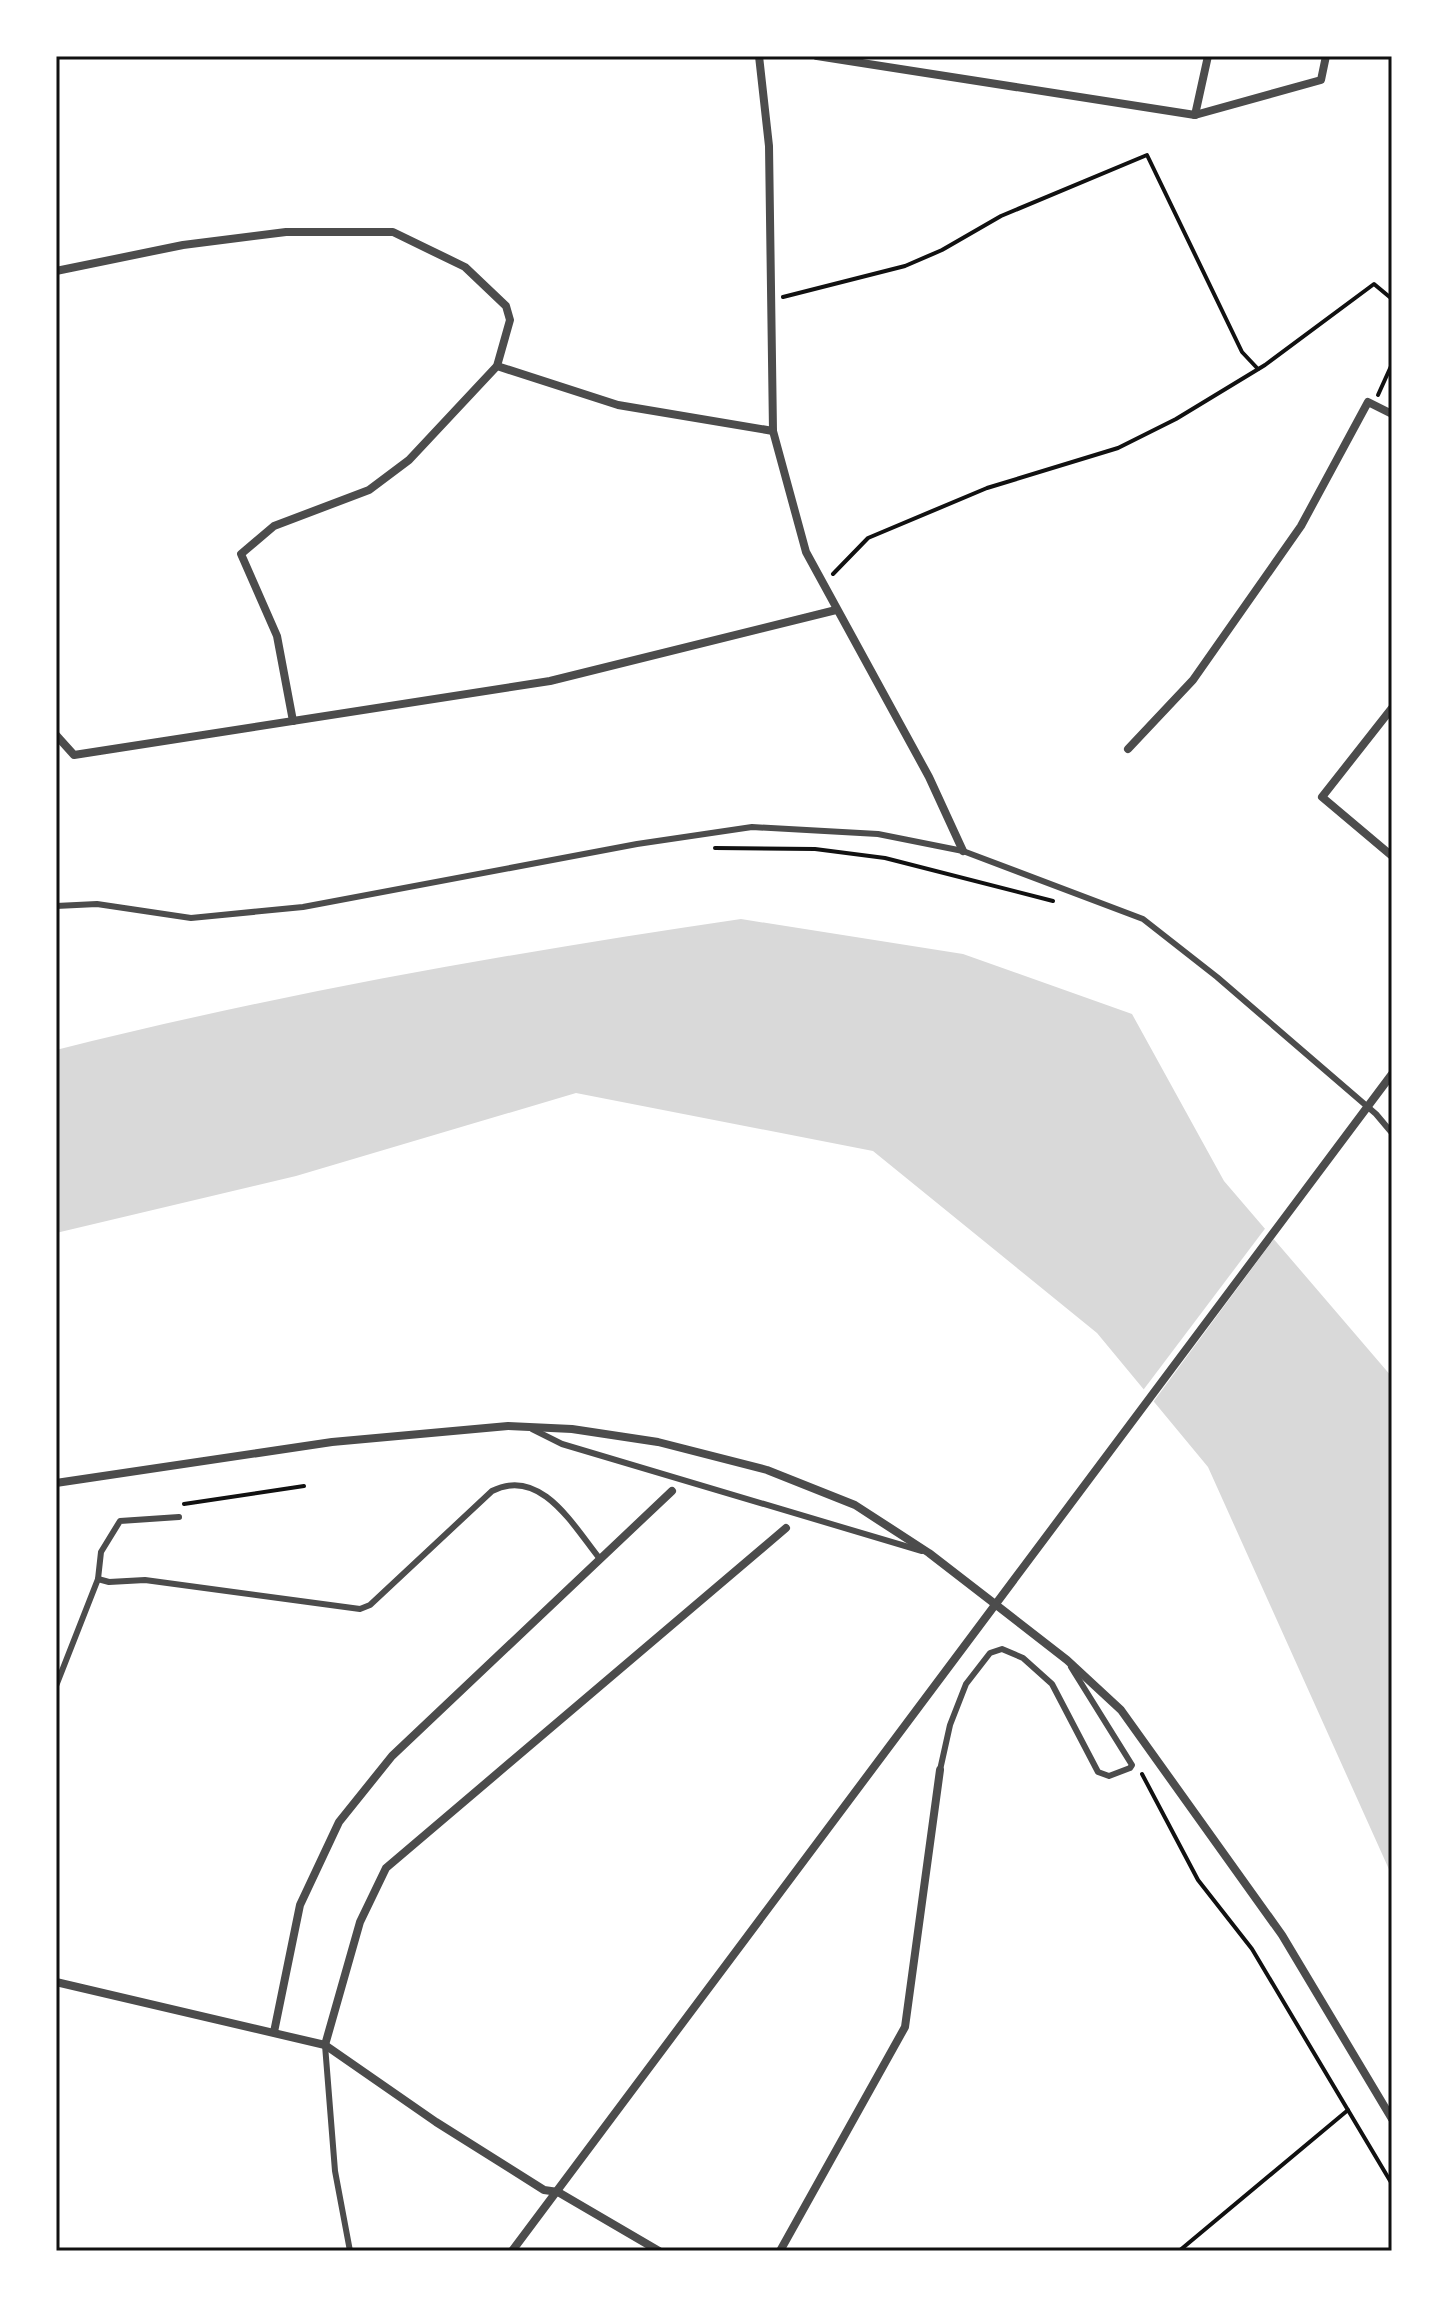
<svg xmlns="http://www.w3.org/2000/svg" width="1448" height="2307" viewBox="0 0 1448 2307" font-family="Quicksand,sans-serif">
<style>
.water{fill:#d9d9d9}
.pier{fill:#fff}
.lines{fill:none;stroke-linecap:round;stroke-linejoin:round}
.path{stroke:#111;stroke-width:4}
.service{stroke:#4c4c4c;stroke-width:6}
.minor{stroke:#4c4c4c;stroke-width:8}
.neatline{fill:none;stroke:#111;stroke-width:3}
</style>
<rect width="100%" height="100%" fill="#fff"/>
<path class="water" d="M741,919L963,954L1132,1014L1224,1181L1392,1377V1876L1208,1467L1097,1333L873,1151L576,1093L296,1176L56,1233V1050C282,993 510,953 741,919Z"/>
<polygon class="pier" points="1267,1226 1276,1236 1151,1405 1141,1393"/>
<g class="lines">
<g class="path">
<polyline points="783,297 905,266 942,250 1001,216 1147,155 1242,352 1258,369"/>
<polyline points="1378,395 1392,364"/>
<polyline points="833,574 868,538 987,488 1118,448 1176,419 1265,365 1374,284 1392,299"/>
<polyline points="715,848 815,849 885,858 1053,901"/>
<polyline points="184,1504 304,1486"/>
<polyline points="1142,1774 1198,1880 1252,1949 1392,2184"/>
<polyline points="1179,2251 1348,2110"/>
</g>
<g class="service">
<polyline points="56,906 97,904 191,918 303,907 637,844 752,827 878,834 963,851 1143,919 1217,977 1376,1114 1392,1133"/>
<polyline points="532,1429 562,1444 922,1551"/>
<path d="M98,1579L109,1582L145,1580L360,1609L370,1605L492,1491C541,1466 574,1527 600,1559"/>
<polyline points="56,1686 98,1579 101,1552 120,1521 179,1517"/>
<polyline points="940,1770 950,1725 966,1684 990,1653 1002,1649 1023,1658 1052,1684 1098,1772 1109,1776 1130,1768 1132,1765 1071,1667"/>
<polyline points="325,2045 335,2171 350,2251"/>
</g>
<g class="minor">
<polyline points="759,56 769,146 773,431 806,552 929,777 963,851"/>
<polyline points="817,56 1195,115 1321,80 1326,56"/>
<polyline points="1195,115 1208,56"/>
<polyline points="56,271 183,245 286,232 393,232 465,267 506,306 510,320 497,366 409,460 369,490 274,526 241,554 277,636 293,721"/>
<polyline points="497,366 618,405 773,431"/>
<polyline points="1392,708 1322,797 1392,856"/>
<polyline points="56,735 74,755 550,681 836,610"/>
<polyline points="1128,749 1193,680 1301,526 1368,402 1392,414"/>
<polyline points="56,1483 332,1442 508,1426 572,1429 658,1442 767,1470 855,1505 929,1553 995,1604 1067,1660 1121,1710 1282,1935 1392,2119"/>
<polyline points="56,1982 325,2045 436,2122 544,2190 558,2192 659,2251"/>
<polyline points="274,2032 300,1905 339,1822 392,1756 672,1491"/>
<polyline points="325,2045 360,1922 386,1868 786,1528"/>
<polyline points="512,2251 1392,1074"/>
<polyline points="780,2251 905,2027 940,1770"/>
</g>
</g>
<rect width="1448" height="2307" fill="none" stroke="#ffffff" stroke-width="116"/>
<rect x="58" y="58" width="1332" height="2191" class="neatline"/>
</svg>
